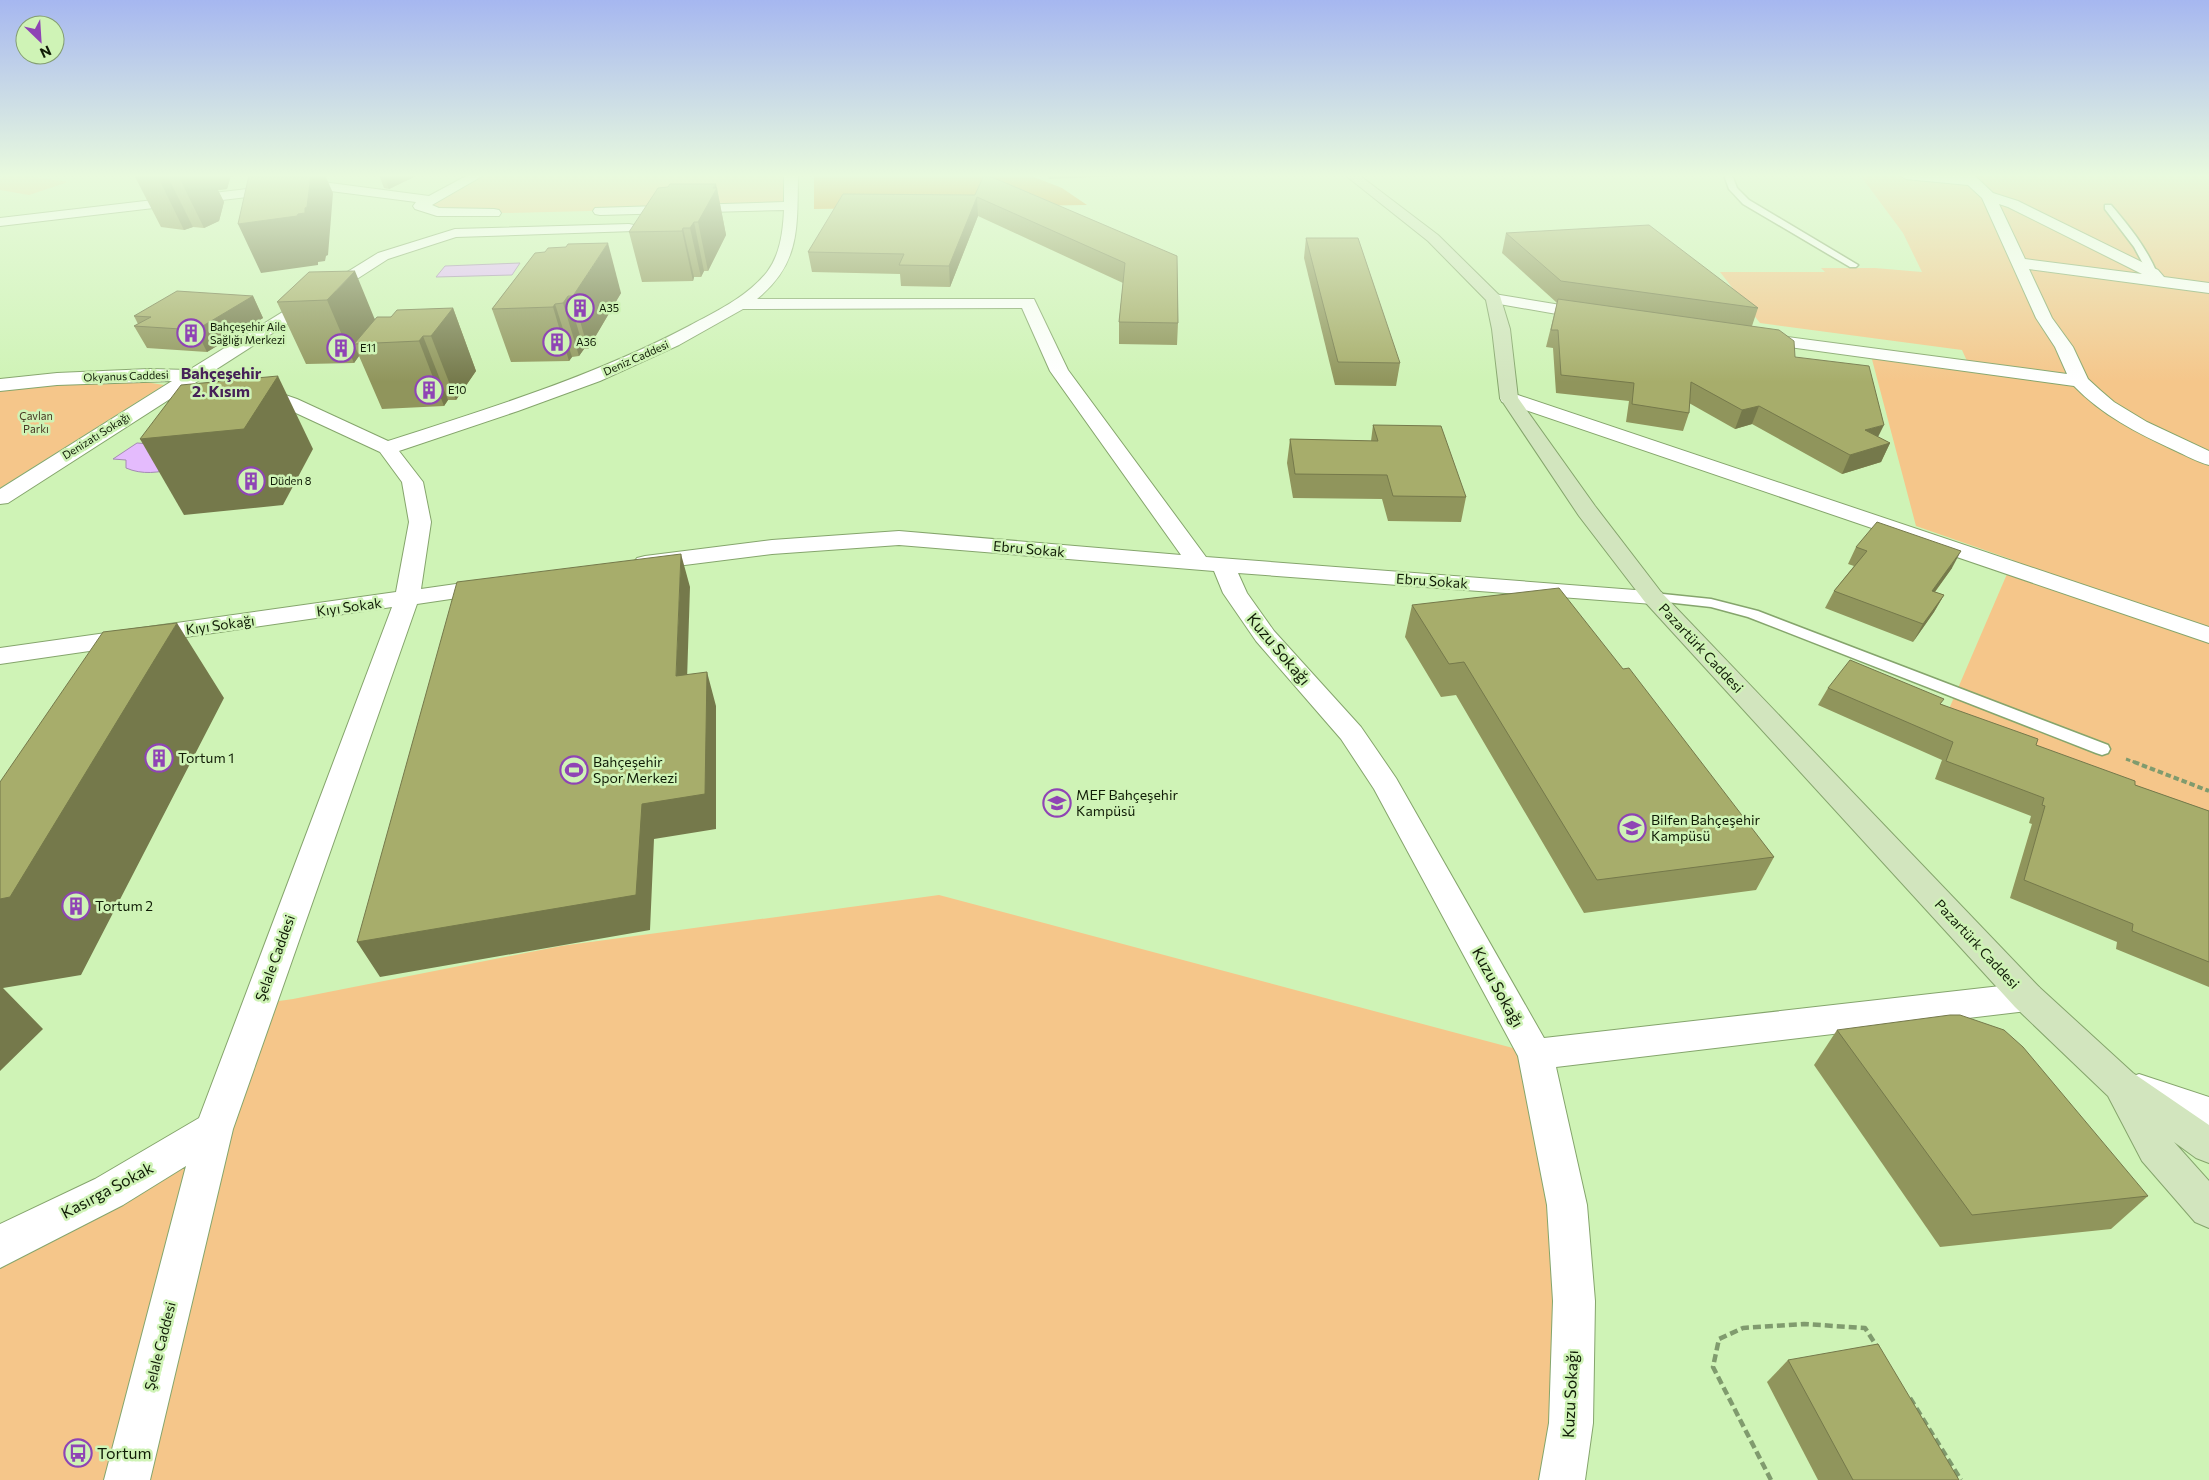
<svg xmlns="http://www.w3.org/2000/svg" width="2209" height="1480" viewBox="0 0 2209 1480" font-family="Commissioner,sans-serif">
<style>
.green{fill:#f5c68a}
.forest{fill:#da993a}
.water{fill:#e4bbfd;stroke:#a48bb3}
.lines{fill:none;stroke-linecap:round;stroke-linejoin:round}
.lane-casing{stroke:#85a56c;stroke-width:3}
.street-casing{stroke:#85a56c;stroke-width:2}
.secondary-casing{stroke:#85a56c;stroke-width:2}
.path-far2{stroke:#809b6e;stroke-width:3;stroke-dasharray:4.5 2.5;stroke-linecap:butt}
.path-far1{stroke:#809b6e;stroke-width:4;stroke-dasharray:5.5 3;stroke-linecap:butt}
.path{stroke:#809b6e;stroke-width:4.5;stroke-dasharray:8 4;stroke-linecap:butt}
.lane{fill:#fff;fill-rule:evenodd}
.street{fill:#fff;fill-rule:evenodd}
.secondary{fill:#d2e5be;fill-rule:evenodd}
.wall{fill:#90955c}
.shaded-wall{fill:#75794b}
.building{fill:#a7ad6b;stroke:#75794b}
.labels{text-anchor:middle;stroke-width:5;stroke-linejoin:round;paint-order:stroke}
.far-poi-label{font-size:11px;fill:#101c06;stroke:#cff3b6;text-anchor:start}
.far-street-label{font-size:11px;fill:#101c06;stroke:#cff3b6}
.far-park-label{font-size:11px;fill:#483824;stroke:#cff3b6}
.street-label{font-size:14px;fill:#101c06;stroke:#cff3b6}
.poi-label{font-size:14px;fill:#101c06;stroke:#cff3b6;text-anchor:start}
.far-district-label{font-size:16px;font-weight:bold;fill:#462158;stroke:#cff3b6}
.near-street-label{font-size:16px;fill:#101c06;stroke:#cff3b6}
.near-poi-label{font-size:16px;fill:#101c06;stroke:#cff3b6;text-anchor:start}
</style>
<rect width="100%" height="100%" fill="#cff3b6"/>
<g class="green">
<polygon points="10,175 22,175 68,182 29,195 0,190 0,178"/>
<polygon points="477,175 792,175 790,206 462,214 420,206"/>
<polygon points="1860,175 2209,175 2209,817 1949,709 2013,560 1916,526 1869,348 1967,361 1962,350 1760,323 1720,272 1825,272 1821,268 1875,268 1922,272 1903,233"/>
<polygon points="126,379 164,385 0,488 0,391 86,381"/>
<polygon points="939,895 1535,1054 1567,1205 1562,1480 0,1480 0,1248 214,1130 258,1004 293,999 561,946"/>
</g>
<polygon class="forest" points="814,175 1029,175 1062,188 1087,205 814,209"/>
<g class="water">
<polygon points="520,263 512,275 436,277 445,266"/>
<path d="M137,443L224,449C194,460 158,482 126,468V460L113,459Z"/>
</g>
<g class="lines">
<g class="lane-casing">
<g id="lane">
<polygon points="1724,175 1732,175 1737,188 1749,200 1858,265 1856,267 1850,267 1743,204 1729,189"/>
<path d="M2105,205H2111C2129,226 2146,247 2157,273L2155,275H2149L2134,247L2105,209Z"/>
<polygon points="1653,593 1711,599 1758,611 2108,745 2110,749 2108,753 2102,755 2096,753 1748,617 1711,607 1648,600 1646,597"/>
</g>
</g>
<g class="street-casing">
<g id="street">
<polygon points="468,175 484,175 432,205 439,208 494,209 499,210 501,213 499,216 437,216 415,209 413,206 416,202 315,189 0,226 0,218 315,181 429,196"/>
<path d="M784,175H798C797,227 801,263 757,299H1034L1068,370L1206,557L1661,592L1665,597L1661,602L1653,604L1238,573L1247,593L1274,631L1361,727L1396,778L1544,1038L2027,983L2039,987L2044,997L2039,1007L2027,1011L1556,1067L1587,1205L1595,1301L1593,1423L1585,1480H1539L1549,1423L1553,1301L1547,1205L1518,1056L1374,789L1341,739L1256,641L1223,593L1214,571L899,545L772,554L645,570L637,568L633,563L637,558L645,556L772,540L899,531L1181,555L1050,371L1022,308L743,309L679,345L600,381L518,411L399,451L423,482L431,522L421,589L491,579L499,581L503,586L499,591L491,593L417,604L233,1129L150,1480H104L186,1166L123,1205L0,1268V1224L95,1179L199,1118L392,607L0,664V648L396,592L409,522L402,482L380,452L283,407L249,395L247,391L249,387L256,385L297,399L388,441C491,408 594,376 689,326C717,311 747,297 767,272C780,255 783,232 784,210L600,215L595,214L593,211L595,208L784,202Z"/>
<path d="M1899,175H1974L1993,193L2018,201L2158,270L2164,277L2209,283V293L2029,269L2052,318L2073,347L2088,379L2100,390L2114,402L2147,422L2209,451V465C2197,462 2185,455 2174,450C2137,433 2102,415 2074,386L1752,342L1749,338L1752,334L1758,333L2067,374L2055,347L2036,318L1982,198L1968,185L1906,179ZM1999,204L2008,207L2142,274L2025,259Z"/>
<polygon points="629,224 634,225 636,228 634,231 456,237 388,259 8,503 0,504 0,489 172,381 57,385 0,391 0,379 57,373 149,369 189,370 378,253 455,229"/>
<polygon points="1494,294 1591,310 1597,311 1599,315 1597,319 1591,320 1488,302 1486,299 1488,296"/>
<polygon points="1509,392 2209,627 2209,643 1502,402 1500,398 1502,394"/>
<polygon points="2139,1074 2209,1097 2209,1129 2126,1101 2121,1090 2126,1079"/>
</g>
</g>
<g class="secondary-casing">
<polygon id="secondary" points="1345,175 1359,175 1438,235 1500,296 1510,329 1518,398 1595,506 1661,592 2039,987 2133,1073 2209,1125 2209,1163 2196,1158 2174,1142 2209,1181 2209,1228 2195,1222 2142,1161 2108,1096 2015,1007 1645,602 1579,516 1500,398 1492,329 1486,300 1428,241"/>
</g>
<polyline class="path-far2" points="2126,759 2137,763"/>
<polyline class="path-far1" points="2134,762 2209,791"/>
<g class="path">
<polyline points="1910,1398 1961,1480"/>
<polyline points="1771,1480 1713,1367 1719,1339 1743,1328 1804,1324 1865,1328 1878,1348"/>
</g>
<use href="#lane" class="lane"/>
<use href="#street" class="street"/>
<use href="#secondary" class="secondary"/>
</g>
<g class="wall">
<polygon points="134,175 231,175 227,189 218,190 224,202 219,221 204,228 193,227 184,230 161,227"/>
<polygon points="379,175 418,175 389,189 384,188"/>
<polygon points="1048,175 1124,175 1124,176 1049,179"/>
<polygon points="1211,175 1258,175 1212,176"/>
<polygon points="717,188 726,235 708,271 704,271 701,277 694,277 693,281 642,282 629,232"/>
<polygon points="975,195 1177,256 1178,323 1177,345 1119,344 1119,322 1123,283 978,216 950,287 901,286 900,274 812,272 808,252"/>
<polygon points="1506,233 1758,308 1752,326 1795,357 1878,437 1890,443 1881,462 1842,474 1752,424 1735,429 1689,403 1689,413 1683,431 1626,422 1629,401 1556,393 1553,348 1546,347 1557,303 1556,302 1502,253"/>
<polygon points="1306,238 1400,363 1396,386 1335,385 1304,258"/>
<polygon points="535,253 621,293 588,349 584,349 579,356 572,357 569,361 511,362 492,309"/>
<polygon points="309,272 375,319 453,308 476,371 456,400 448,400 444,406 382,409 359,356 354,363 306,364 277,302"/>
<polygon points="253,296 263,318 207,352 147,348 134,326 138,324 134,316"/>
<polygon points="1373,425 1466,497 1461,522 1388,521 1382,499 1293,498 1287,463 1290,439 1371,441"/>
<polygon points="1856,547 1952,568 1935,592 1944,595 1934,612 1913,642 1825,608 1834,591 1854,566 1848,564"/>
<polygon points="1412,605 1623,669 1774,857 1756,890 1584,913 1456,695 1441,697 1405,637"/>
<polygon points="1828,688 1941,704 2036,745 2135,785 2209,811 2209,987 2116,949 2117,942 2010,898 2032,824 2029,823 2031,816 1935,779 1942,760 1818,705"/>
<polygon points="1837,1030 2148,1196 2111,1229 1940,1247 1814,1065"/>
<polygon points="1788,1360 1959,1480 1818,1480 1767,1382"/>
</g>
<g class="shaded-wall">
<polygon points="157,175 167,175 193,227 184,230"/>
<polygon points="178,175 231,175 227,189 218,190 224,202 219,221 204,228"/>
<polygon points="311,175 325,175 333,193 328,255 326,256 325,261 318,262 318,265 261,273 238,224 298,214"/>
<polygon points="384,175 418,175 389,189"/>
<polygon points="716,184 726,235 708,271 698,222"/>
<polygon points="977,197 978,216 950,287 949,266"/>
<polygon points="694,222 704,271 701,277 690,228"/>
<polygon points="683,228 694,277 693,281 682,231"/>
<polygon points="608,243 621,293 588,349 573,296"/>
<polygon points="355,271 380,332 354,344 359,356 354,363 327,300"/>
<polygon points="253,296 263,318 207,352 196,330"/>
<polygon points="568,296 584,349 579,356 563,303"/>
<polygon points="555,304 572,357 569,361 553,307"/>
<polygon points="453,308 476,371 456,400 431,336"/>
<polygon points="423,336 448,400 444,406 419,341"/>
<polygon points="278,376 313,449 283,505 184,515 140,439"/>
<polygon points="1759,406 1752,424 1735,429 1742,410"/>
<polygon points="1884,425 1875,443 1865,430"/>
<polygon points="1890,443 1881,462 1842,474 1850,455"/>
<polygon points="1961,551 1952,568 1923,608 1932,591"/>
<polygon points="681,554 690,587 686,711 676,676"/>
<polygon points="1944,595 1934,612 1913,642 1923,624"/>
<polygon points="177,623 224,698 81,975 3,988 43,1029 0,1071 0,899"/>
<polygon points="707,672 716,706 716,829 654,839 650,930 380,977 357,942 642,804"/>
</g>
<g class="building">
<polygon points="249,175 311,175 307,207 305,208 305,213 298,214 297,216 238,224"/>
<polygon points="984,175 987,175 1177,256 1178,323 1119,322 1125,263 977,197 949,266 899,265 904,254 808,252 843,194 975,195"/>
<polygon points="670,184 716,184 713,188 717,188 698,222 694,222 690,228 683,228 682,231 629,232 658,188 668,187"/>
<polygon points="1649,225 1758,308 1561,281 1506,233"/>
<polygon points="1306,238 1358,238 1400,363 1338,362"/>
<polygon points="608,243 573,296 568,296 563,303 555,304 553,307 492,309 535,253 545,252 548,248 566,247 568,244"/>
<polygon points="355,271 327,300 277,302 309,272"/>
<polygon points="177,291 253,296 196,330 134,326 151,317 134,316"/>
<polygon points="1558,299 1779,330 1794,341 1795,357 1869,366 1884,425 1865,430 1890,443 1850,455 1759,406 1742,410 1691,382 1689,413 1632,404 1634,383 1561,375 1558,330 1551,330"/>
<polygon points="453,308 431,336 423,336 419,341 354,344 377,317 391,317 397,310"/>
<polygon points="278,376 244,429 140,439 181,385"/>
<polygon points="1373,425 1441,426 1466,497 1393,496 1387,475 1295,474 1290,439 1378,441"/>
<polygon points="1877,522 1961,551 1932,591 1944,595 1923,624 1834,591 1867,551 1856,547"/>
<polygon points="681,554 676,676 707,672 705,794 642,804 636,895 357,942 457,582"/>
<polygon points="1559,588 1623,669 1629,668 1774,857 1597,880 1464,662 1449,664 1412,605"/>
<polygon points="177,623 10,897 0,899 0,782 103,632"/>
<polygon points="1850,660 1944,699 1940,704 2038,739 2036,745 2135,781 2135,785 2209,811 2209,962 2132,931 2133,924 2024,880 2045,806 2042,805 2044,798 1946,761 1953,742 1828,688"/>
<polygon points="1950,1015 1960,1015 2004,1030 2023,1047 2148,1196 1972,1215 1837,1030"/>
<polygon points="1878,1344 1959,1480 1853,1480 1788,1360"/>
</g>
<linearGradient id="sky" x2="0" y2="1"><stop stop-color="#a6b7f0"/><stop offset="0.46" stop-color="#e9fade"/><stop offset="1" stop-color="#e9fade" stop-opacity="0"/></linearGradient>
<rect width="2209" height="382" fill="url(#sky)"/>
<defs>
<g id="building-ring" transform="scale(1.4375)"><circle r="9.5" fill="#cff3b6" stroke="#8f44b5" stroke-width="1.5"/><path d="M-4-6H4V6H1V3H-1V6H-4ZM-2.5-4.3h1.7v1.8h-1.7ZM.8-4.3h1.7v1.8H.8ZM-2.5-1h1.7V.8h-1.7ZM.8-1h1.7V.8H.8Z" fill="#8f44b5"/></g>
<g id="stadium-ring" transform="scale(1.4375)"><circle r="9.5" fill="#cff3b6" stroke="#8f44b5" stroke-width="1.5"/><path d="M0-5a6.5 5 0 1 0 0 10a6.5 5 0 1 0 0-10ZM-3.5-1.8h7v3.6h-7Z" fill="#8f44b5"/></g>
<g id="school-ring" transform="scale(1.4375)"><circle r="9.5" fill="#cff3b6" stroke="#8f44b5" stroke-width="1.5"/><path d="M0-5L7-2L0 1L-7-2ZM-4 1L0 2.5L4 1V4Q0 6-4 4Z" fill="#8f44b5"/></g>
<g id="bus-ring" transform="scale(1.4375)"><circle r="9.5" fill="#cff3b6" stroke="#8f44b5" stroke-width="1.5"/><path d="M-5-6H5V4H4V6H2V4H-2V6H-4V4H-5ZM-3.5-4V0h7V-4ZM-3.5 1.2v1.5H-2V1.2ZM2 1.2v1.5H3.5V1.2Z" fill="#8f44b5"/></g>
</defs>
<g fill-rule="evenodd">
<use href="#building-ring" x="580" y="308"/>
<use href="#building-ring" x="191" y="333"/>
<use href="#building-ring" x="557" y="342"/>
<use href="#building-ring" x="341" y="348"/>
<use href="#building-ring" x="429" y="390"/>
<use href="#building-ring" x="251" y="481"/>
<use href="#building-ring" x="159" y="758"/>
<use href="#stadium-ring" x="574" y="770"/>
<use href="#school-ring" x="1057" y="803"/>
<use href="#school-ring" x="1632" y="828"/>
<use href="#building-ring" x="76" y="906"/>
<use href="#bus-ring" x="78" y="1453"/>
</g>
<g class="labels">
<g class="far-poi-label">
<text x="599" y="312">A35</text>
<text x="210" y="331">Bahçeşehir Aile<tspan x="210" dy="13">Sağlığı Merkezi</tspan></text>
<text x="576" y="346">A36</text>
<text x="360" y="352">E11</text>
<text x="448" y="394">E10</text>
<text x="270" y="485">Düden 8</text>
</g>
<g class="far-street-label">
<text transform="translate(636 358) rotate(-24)" y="4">Deniz Caddesi</text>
<text transform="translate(126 376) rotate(-2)" y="4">Okyanus Caddesi</text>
<text transform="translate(96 436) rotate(-32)" y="4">Denizatı Sokağı</text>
</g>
<g class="far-park-label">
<text x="36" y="420">Çavlan<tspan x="36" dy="13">Parkı</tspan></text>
</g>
<g class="street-label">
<text transform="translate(1029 549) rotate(5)" y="5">Ebru Sokak</text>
<text transform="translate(1432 581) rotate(4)" y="5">Ebru Sokak</text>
<text transform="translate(349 607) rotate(-8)" y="5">Kıyı Sokak</text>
<text transform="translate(220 625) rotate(-8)" y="5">Kıyı Sokağı</text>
<text transform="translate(1701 648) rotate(47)" y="5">Pazartürk Caddesi</text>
<text transform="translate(1977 944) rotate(47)" y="5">Pazartürk Caddesi</text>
<text transform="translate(275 958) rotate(-70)" y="5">Şelale Caddesi</text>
<text transform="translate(160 1346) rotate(-76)" y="5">Şelale Caddesi</text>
</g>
<g class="poi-label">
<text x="178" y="763">Tortum 1</text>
<text x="593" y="767">Bahçeşehir<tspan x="593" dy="16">Spor Merkezi</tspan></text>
<text x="1076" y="800">MEF Bahçeşehir<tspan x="1076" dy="16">Kampüsü</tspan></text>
<text x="1651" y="825">Bilfen Bahçeşehir<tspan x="1651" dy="16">Kampüsü</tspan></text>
<text x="95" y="911">Tortum 2</text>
</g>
<g class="far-district-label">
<text x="221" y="379">Bahçeşehir<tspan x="221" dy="18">2. Kısım</tspan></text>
</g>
<g class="near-street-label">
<text transform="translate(1279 649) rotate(50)" y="6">Kuzu Sokağı</text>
<text transform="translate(1498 987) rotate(61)" y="6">Kuzu Sokağı</text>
<text transform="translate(107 1190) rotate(-28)" y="6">Kasırga Sokak</text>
<text transform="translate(1570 1394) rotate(-87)" y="6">Kuzu Sokağı</text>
</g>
<g class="near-poi-label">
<text x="97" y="1459">Tortum</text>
</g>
</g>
<g transform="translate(40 40) rotate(155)"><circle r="24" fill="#cff3b6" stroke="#839d70"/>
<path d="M0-4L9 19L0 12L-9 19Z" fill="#8f44b5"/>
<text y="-8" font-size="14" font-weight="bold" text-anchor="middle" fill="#101c06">N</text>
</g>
</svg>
